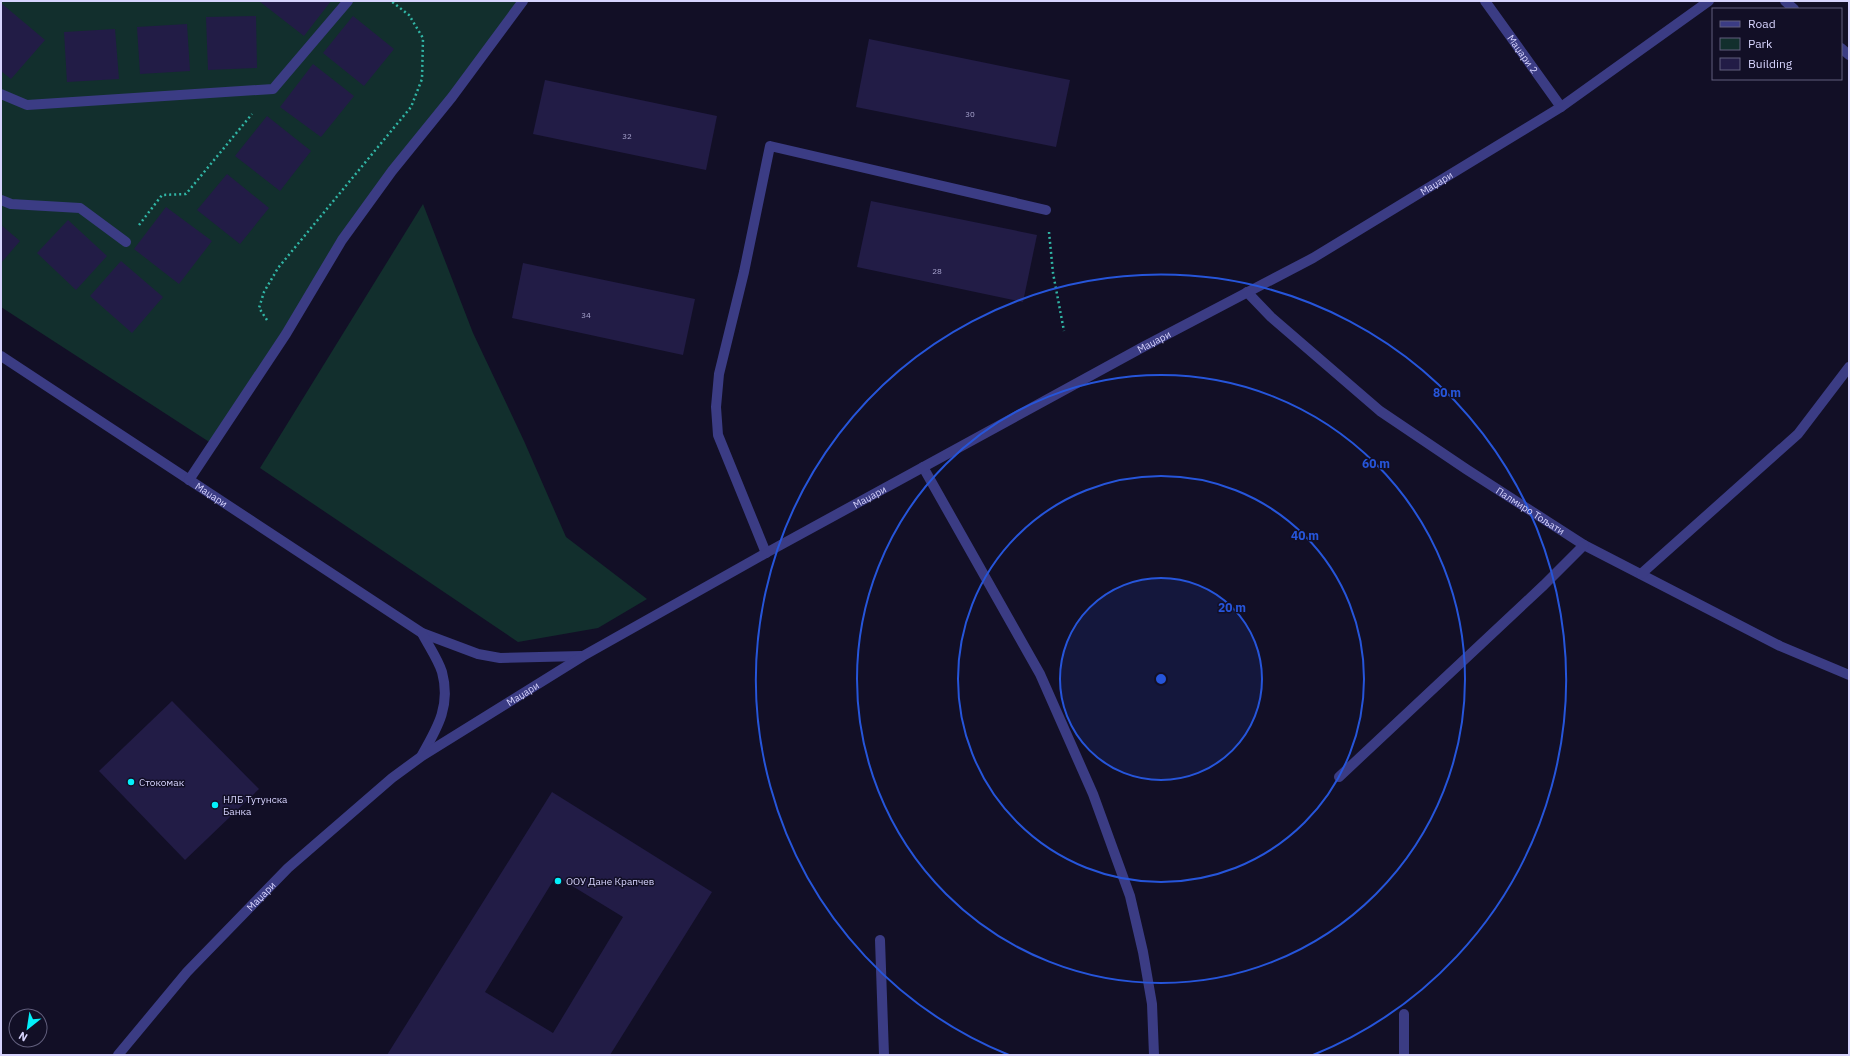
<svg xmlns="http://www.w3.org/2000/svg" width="1850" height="1056" viewBox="0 0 1850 1056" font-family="'IBM Plex Sans',sans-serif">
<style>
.green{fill:#122f2d}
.building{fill:#221c46;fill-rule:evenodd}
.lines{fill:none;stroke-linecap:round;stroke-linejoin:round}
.path{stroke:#31b6a6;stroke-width:2.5;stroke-dasharray:2 3;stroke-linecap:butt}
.minor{stroke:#3b3c84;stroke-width:10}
.ring{fill:none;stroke:#2655da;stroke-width:2}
.poi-dot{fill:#04f0fb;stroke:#120f26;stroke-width:1.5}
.labels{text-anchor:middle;stroke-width:3;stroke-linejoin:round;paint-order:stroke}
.number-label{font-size:8px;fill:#aaa6d0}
.street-label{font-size:10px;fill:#d7d4fe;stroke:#120f26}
.poi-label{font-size:10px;fill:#d7d4fe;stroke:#120f26;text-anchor:start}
.centre{fill:#2655da;stroke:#120f26;stroke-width:2}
.ring-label{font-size:12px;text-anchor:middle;font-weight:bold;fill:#2655da;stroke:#120f26;stroke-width:3;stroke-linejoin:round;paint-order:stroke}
</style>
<rect width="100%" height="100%" fill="#120f26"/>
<g class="green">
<polygon points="1,1 529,1 342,240 217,447 1,307"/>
<polygon points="423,204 473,333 524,441 566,537 647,599 598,628 518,642 260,468"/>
</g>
<g class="building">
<polygon points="259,1 331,1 304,36"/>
<polygon points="1,3 45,40 11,79 1,71"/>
<polygon points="256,16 257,68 208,70 206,17"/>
<polygon points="353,16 394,49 364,86 323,53"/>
<polygon points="187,24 190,71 140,74 137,27"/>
<polygon points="115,29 119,79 67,82 64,32"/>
<polygon points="869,39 1070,80 1056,147 856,107"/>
<polygon points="313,64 354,96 321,137 280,107"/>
<polygon points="545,80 717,116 706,170 533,134"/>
<polygon points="267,116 311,151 280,191 235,156"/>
<polygon points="227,174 269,208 240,244 197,210"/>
<polygon points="871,201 1037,235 1023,302 857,267"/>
<polygon points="166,207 212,241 179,284 134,249"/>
<polygon points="68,220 107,256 76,290 37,253"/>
<polygon points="1,225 20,241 1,263"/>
<polygon points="121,261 163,297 132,333 90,296"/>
<polygon points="523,263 695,299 683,355 512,318"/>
<polygon points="172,701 259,789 185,860 99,771"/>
<path d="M552,792L712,892L610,1055H387ZM556,876L623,917L553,1033L485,992Z"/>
</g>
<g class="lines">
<g class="path">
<polyline points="139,225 162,195 186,194 252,114"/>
<polyline points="1049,232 1053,273 1064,331"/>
<polyline points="267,320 259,308 264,292 278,268 411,107 422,79 423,38 409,15 391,1"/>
</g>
<g class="minor">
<path id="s1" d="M1485,1L1561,107"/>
<polyline points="1785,1 1794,9"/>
<polyline points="1841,48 1849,55"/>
<polyline points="1,94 27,105 273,89 348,1"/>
<polyline points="1,200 11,204 80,208 126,242"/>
<path id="s2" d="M1247,292L1271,317L1380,411L1466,469L1584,545L1780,646L1849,675"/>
<path id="s3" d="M1,356L422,633L478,654L500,658L582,656"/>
<polyline points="923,467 1040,674 1093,794 1130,896 1143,952 1152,1004 1154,1055"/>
<polyline points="189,480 286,334 342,240 392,171 452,97 523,1"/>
<polyline points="766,553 718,435 716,407 719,374 744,272 770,146 1046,210"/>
<polyline points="1641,574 1798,434 1849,367"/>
<path d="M422,633C428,645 438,659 442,672C451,705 438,727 422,755"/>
<polyline points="1339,777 1544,585 1584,545"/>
<polyline points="880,940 884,1055"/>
<path id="s4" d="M118,1055L187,972L288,868L392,778L422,756L583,656L766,553L1143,347L1313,258L1561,107L1709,1"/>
<polyline points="1404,1055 1404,1014"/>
</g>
</g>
<circle cx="1161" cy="679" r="101" fill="#2655da" fill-opacity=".12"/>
<g class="ring">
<circle cx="1161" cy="679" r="101"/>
<circle cx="1161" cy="679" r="203"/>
<circle cx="1161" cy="679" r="304"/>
<path d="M1009 1055A405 405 0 1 1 1313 1055"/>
</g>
<g class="poi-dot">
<circle cx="131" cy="782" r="4"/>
<circle cx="215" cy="805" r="4"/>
<circle cx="558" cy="881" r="4"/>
</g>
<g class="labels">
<g class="number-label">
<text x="970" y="117">30</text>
<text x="627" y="139">32</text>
<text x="937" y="274">28</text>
<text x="586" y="318">34</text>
</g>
<g class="street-label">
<text dy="4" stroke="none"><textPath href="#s1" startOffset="65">Маџари 2</textPath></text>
<text dy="4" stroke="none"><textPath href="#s4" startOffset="1593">Маџари</textPath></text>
<text dy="4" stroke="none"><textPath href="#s4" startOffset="1269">Маџари</textPath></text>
<text dy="4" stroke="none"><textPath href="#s3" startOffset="252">Маџари</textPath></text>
<text dy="4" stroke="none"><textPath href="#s4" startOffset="945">Маџари</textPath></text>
<text dy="4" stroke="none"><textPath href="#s2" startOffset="359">Палмиро Тољати</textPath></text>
<text dy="4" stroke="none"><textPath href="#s4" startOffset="546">Маџари</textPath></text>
<text dy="4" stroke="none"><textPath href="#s4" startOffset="214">Маџари</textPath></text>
</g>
<g class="poi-label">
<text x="139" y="786">Стокомак</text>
<text x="223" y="803">НЛБ Тутунска<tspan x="223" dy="12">Банка</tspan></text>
<text x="566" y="885">ООУ Дане Крапчев</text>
</g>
</g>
<circle cx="1161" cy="679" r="6" class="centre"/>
<g class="ring-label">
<text x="1447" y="397">80 m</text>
<text x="1376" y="468">60 m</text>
<text x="1305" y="540">40 m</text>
<text x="1232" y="612">20 m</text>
</g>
<rect width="1850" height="1056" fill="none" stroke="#d7d4fe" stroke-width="4"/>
<rect x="1712" y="8" width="130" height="72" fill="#120f26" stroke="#615e7c"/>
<rect x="1720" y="21" width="20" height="6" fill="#3b3c84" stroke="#615e7c"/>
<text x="1748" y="28" font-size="12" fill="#d7d4fe">Road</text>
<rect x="1720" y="38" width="20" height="12" fill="#122f2d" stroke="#615e7c"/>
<text x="1748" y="48" font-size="12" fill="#d7d4fe">Park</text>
<rect x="1720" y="58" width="20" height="12" fill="#221c46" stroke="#615e7c"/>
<text x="1748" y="68" font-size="12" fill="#d7d4fe">Building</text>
<g transform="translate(28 1028) rotate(210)"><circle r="19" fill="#120f26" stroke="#615e7c"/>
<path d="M0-3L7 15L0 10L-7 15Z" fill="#04f0fb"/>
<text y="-6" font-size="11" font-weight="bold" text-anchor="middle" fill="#d7d4fe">N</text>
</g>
</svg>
